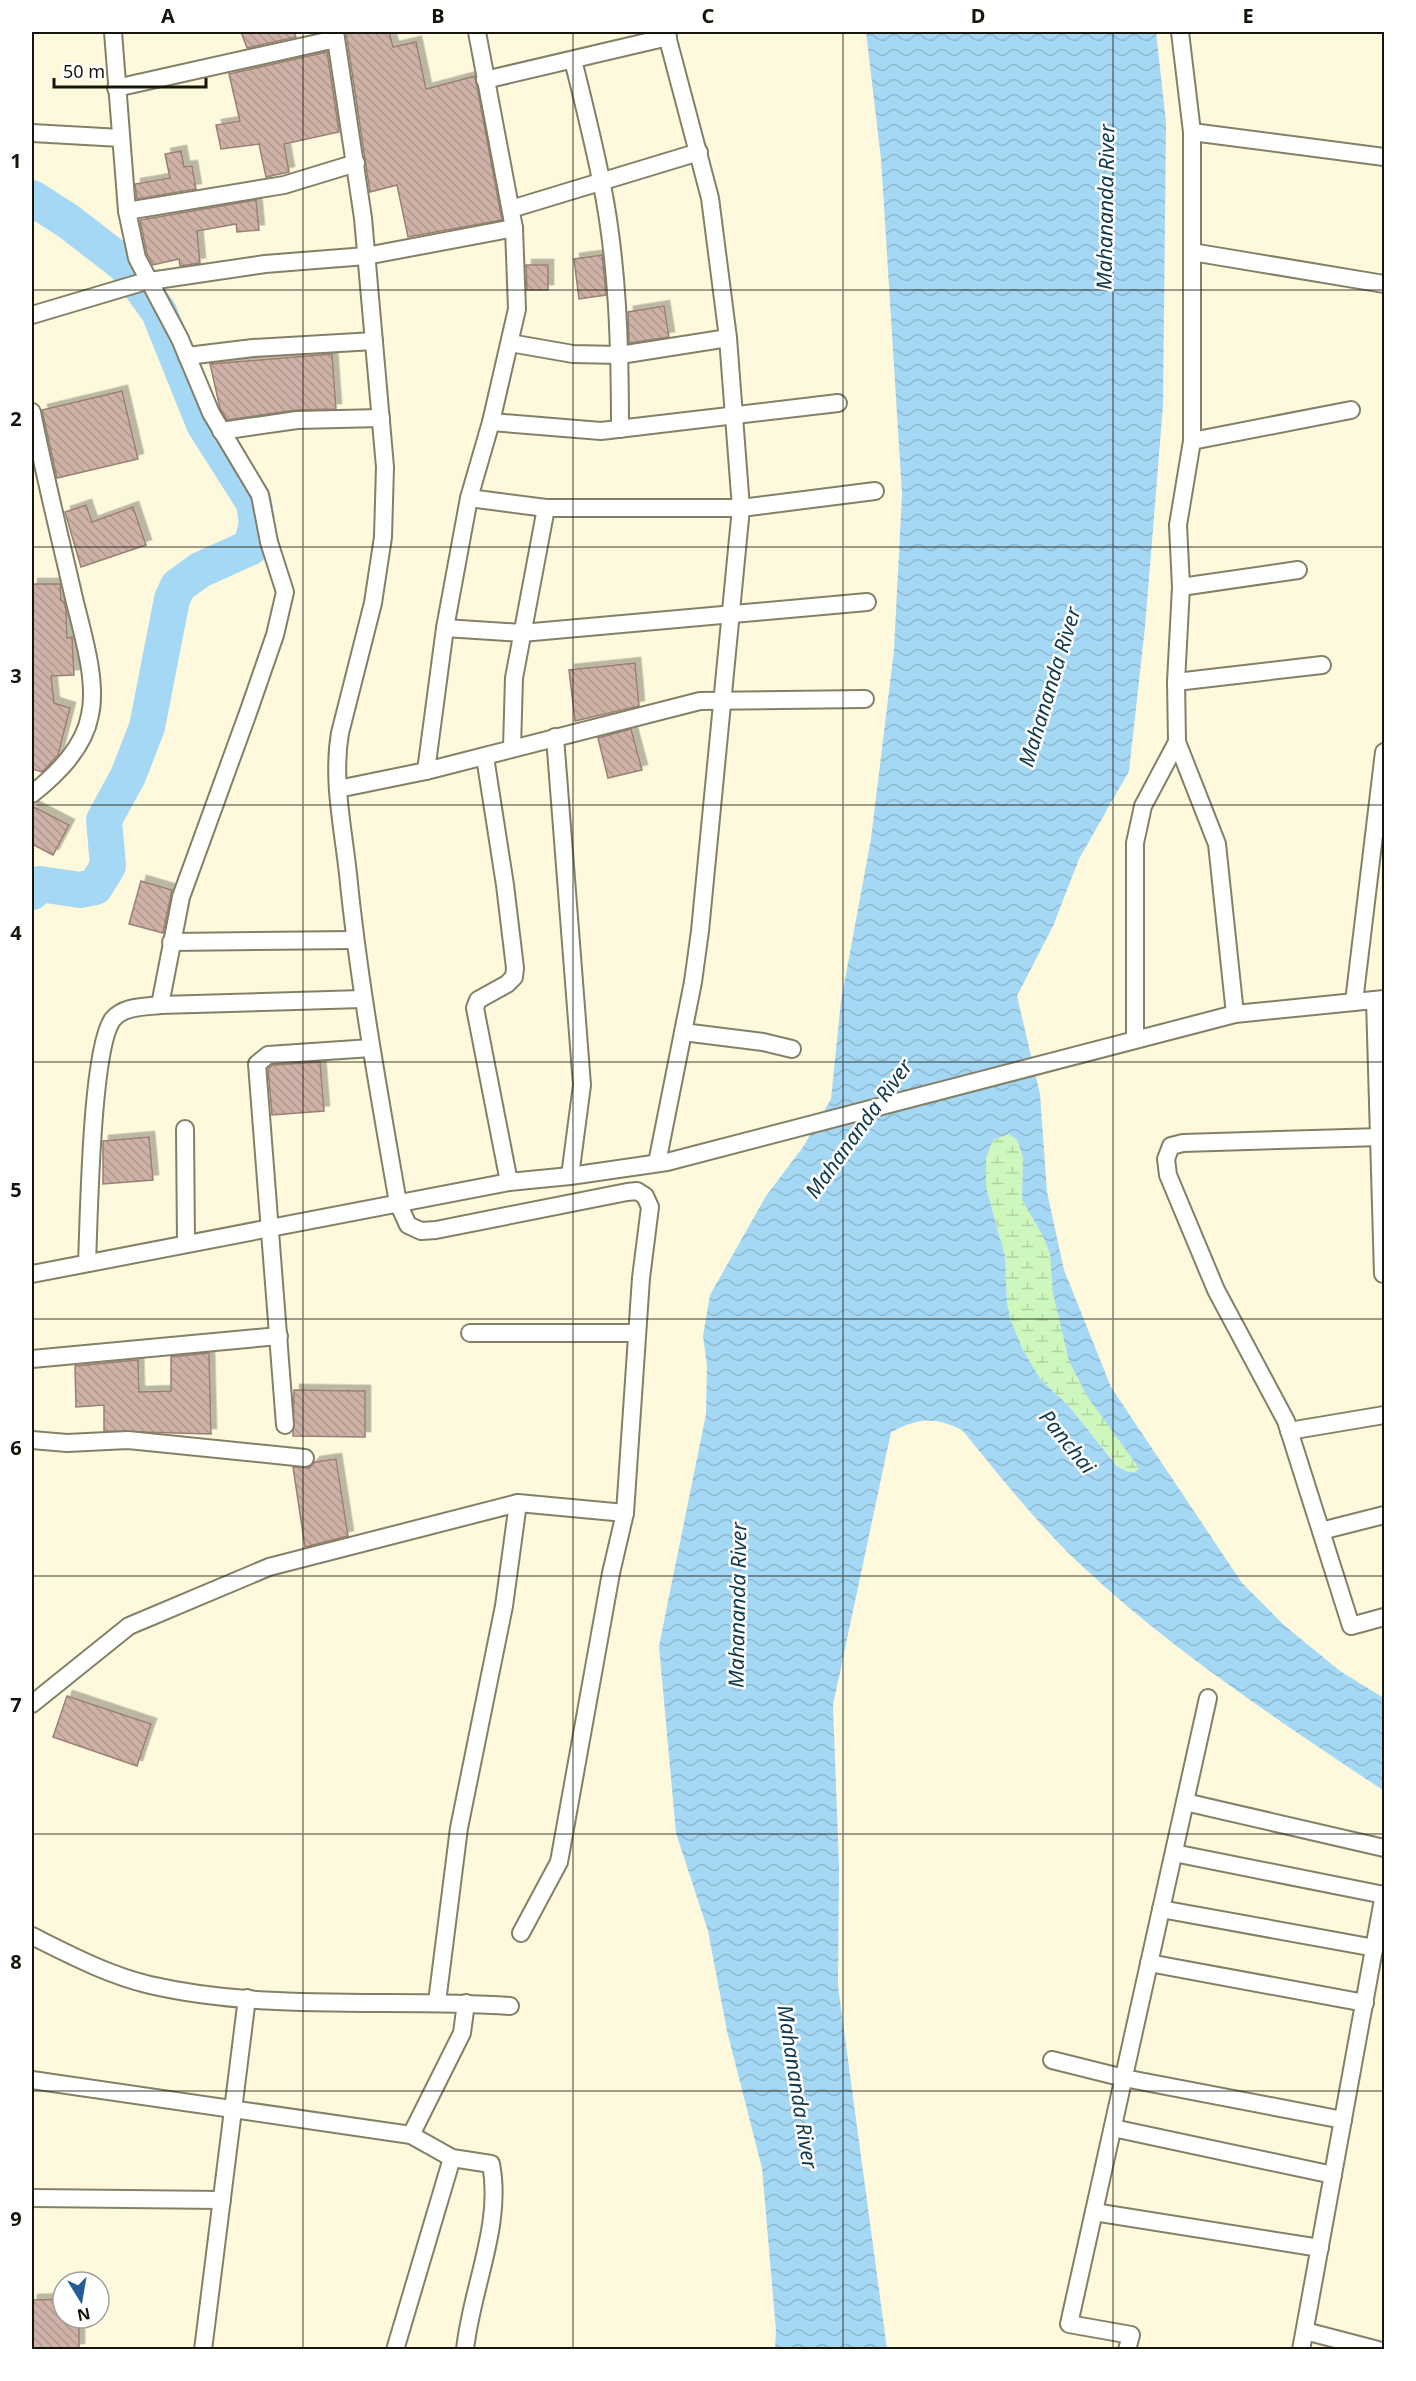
<svg xmlns="http://www.w3.org/2000/svg" width="1416" height="2381" viewBox="0 0 1416 2381" font-family="'Noto Sans',sans-serif">
<style>
.wetland{fill:url(#wetland-marsh)}
.water{fill:url(#water-waves);fill-rule:evenodd}
.lines{fill:none;stroke-linecap:round;stroke-linejoin:round}
.river{stroke:#a5d8f4;stroke-width:36}
.building{fill:url(#building-back-hatch);stroke:#9a7f75;stroke-width:1.5;filter:url(#shadow)}
.street-casing{stroke:#848067;stroke-width:20}
.street{stroke:#fff;stroke-width:16}
.grid{fill:none;stroke:#16150b;stroke-width:1.5;stroke-opacity:0.55}
.labels{text-anchor:middle;stroke-width:5;stroke-linejoin:round;paint-order:stroke}
.water-label{font-size:21px;font-style:italic;fill:#10394c;stroke:#fff}
.neatline{fill:none;stroke:#16150b;stroke-width:2}
.grid-label{font-size:20px;text-anchor:middle;font-weight:bold;fill:#16150b}
</style>
<defs>
<pattern id="wetland-marsh" width="20" height="14" patternUnits="userSpaceOnUse" patternTransform="scale(1.5)"><rect width="20" height="14" fill="#cef7bd"/><path d="M1 5h8M5 5V1M11 12h8M15 12V8" fill="none" stroke="#b0d3a1"/></pattern>
<pattern id="water-waves" width="16" height="10" patternUnits="userSpaceOnUse" patternTransform="scale(1.5)"><rect width="16" height="10" fill="#a5d8f4"/><path d="M0 5q4-4 8 0t8 0" fill="none" stroke="#8db8d0"/></pattern>
<pattern id="building-back-hatch" width="6" height="6" patternUnits="userSpaceOnUse" patternTransform="scale(1.5)"><rect width="6" height="6" fill="#ceb2a7"/><path d="M-1 5l2 2M0 0l6 6M5-1l2 2" fill="none" stroke="#b0988e"/></pattern>
<filter id="shadow"><feDropShadow dx="5.5" dy="-5.5" stdDeviation="0" flood-color="#0004"/></filter>
</defs>
<rect width="100%" height="100%" fill="#fef9dd"/>
<polygon class="wetland" points="1010,1134 1017,1140 1023,1157 1022,1200 1043,1236 1050,1254 1070,1361 1139,1468 1135,1472 1128,1472 1118,1466 1068,1405 1041,1380 1023,1350 1011,1321 1007,1303 1005,1256 986,1187 986,1158 993,1140"/>
<path class="water" d="M866,32H1156L1166,122L1163,406L1145,627L1129,771L1079,859L1053,926L1017,996L1040,1094L1047,1192L1064,1270L1111,1387L1242,1583L1285,1626L1340,1671L1384,1698V1791C1280,1721 1175,1653 1082,1566C1038,1525 1000,1476 962,1430C933,1416 919,1418 891,1432L833,1705L839,1866L838,1986L887,2349H775L776,2331L762,2168L727,2031L708,1931L676,1833L659,1646L706,1414L707,1365L703,1336L710,1295L766,1196L803,1147L831,1099L841,1001L871,839L894,650L902,494L881,159ZM1009,1134L1017,1140L1023,1157L1022,1200L1043,1236L1050,1254L1053,1293L1069,1361L1087,1396L1139,1468L1135,1472H1128L1117,1466L1068,1405L1041,1380L1023,1350L1011,1321L1007,1303L1005,1256L986,1187V1158L993,1140Z"/>
<g class="lines">
<polyline class="river" points="32,198 68,221 125,265 159,312 204,424 254,503 257,523 251,547 200,570 178,586 172,599 147,727 128,776 104,820 108,866 95,887 80,890 40,884 32,892"/>
</g>
<g class="building">
<polygon points="241,32 294,32 296,37 247,48"/>
<polygon points="346,32 389,32 393,47 416,42 426,89 475,76 502,220 408,237 397,185 370,192"/>
<polygon points="327,52 339,132 284,144 289,172 266,177 259,144 221,149 216,125 240,121 229,74"/>
<polygon points="181,151 184,167 192,166 196,189 137,199 135,184 170,178 165,154"/>
<polygon points="256,200 259,230 237,232 236,224 197,231 200,263 180,266 179,259 153,265 147,254 140,220"/>
<polygon points="602,255 606,295 579,299 574,259"/>
<polygon points="526,265 548,265 548,290 527,290"/>
<polygon points="664,306 669,337 629,343 628,312"/>
<polygon points="332,354 336,409 296,410 227,420 220,408 210,364"/>
<polygon points="122,391 138,459 57,478 42,410"/>
<polygon points="86,505 92,522 133,507 146,545 81,567 65,512"/>
<polygon points="32,584 60,584 61,600 64,602 66,610 67,638 72,637 74,675 51,676 54,703 70,708 58,755 42,772 32,769"/>
<polygon points="635,663 639,706 575,721 569,670"/>
<polygon points="631,729 642,770 608,778 598,738"/>
<polygon points="32,806 69,825 53,855 32,844"/>
<polygon points="141,881 172,890 163,933 129,924"/>
<polygon points="320,1062 324,1111 272,1115 268,1069 272,1065"/>
<polygon points="149,1137 153,1180 103,1184 103,1141"/>
<polygon points="209,1353 211,1434 104,1431 104,1405 76,1407 75,1366 138,1360 139,1392 171,1391 171,1357"/>
<polygon points="294,1390 365,1391 365,1437 293,1436"/>
<polygon points="336,1459 348,1536 305,1547 293,1467 309,1468 315,1462"/>
<polygon points="67,1696 151,1724 137,1766 53,1737"/>
<polygon points="63,2299 63,2318 79,2318 79,2349 32,2349 32,2300"/>
</g>
<g class="lines">
<g class="street-casing">
<g id="street">
<polyline points="113,32 127,211 137,258 180,339 211,413 260,495 269,542 285,592 275,635 249,710 181,897 160,1005"/>
<path d="M335,32L363,218L385,467L383,537L373,603L340,733C332,779 343,828 348,874C359,984 379,1093 398,1203L408,1225L421,1231L436,1230L627,1192L637,1191L645,1196L650,1207L641,1278L625,1513L611,1573L559,1862L521,1933"/>
<path d="M573,60C583,100 593,140 601,180C618,262 620,346 620,429"/>
<polyline points="485,80 668,37"/>
<polyline points="116,88 336,39"/>
<polyline points="1192,132 1384,157"/>
<polyline points="32,133 121,138"/>
<polyline points="511,209 699,152"/>
<polyline points="127,211 284,185 356,163"/>
<polyline points="1192,252 1384,284"/>
<polyline points="32,315 143,282 265,264 366,256 514,228"/>
<polyline points="510,343 573,354 620,355 728,338"/>
<polyline points="187,356 253,348 374,341"/>
<path d="M32,412C44,473 59,533 73,594C81,629 98,680 90,715C84,748 57,774 32,794"/>
<polyline points="491,422 601,431 838,403"/>
<polyline points="221,431 297,420 381,418"/>
<polyline points="1192,441 1351,410"/>
<polyline points="469,498 546,508 741,508 875,491"/>
<polyline points="1181,587 1298,570"/>
<polyline points="445,628 522,633 867,602"/>
<polyline points="1176,682 1322,665"/>
<polyline points="555,737 582,1085 570,1176"/>
<polyline points="1177,742 1217,844 1235,1014"/>
<polyline points="512,748 514,678 546,508"/>
<polyline points="485,757 505,885 515,968 514,977 507,984 478,1000 475,1008 509,1182"/>
<polyline points="426,771 445,628 469,498 491,422 517,309 514,228 477,32"/>
<polyline points="338,789 426,771 700,701 865,699"/>
<polyline points="171,942 353,940"/>
<polyline points="1375,1000 1383,1274"/>
<polyline points="1354,1002 1384,752"/>
<polyline points="683,1032 763,1042 792,1049"/>
<polyline points="1135,1039 1135,843 1143,806 1177,742 1176,682 1181,587 1178,525 1192,441 1192,132 1180,32"/>
<polyline points="185,1129 186,1242"/>
<polyline points="1381,1137 1183,1143 1171,1146 1166,1159 1168,1175 1216,1290 1286,1421 1351,1626 1384,1617"/>
<polyline points="657,1163 693,982 700,931 741,508 728,338 710,198 666,32"/>
<path d="M87,1263C89,1220 91,1047 113,1019C124,1006 144,1007 160,1005L362,999"/>
<polyline points="32,1274 509,1182 570,1176 667,1162 1235,1014 1384,999"/>
<polyline points="470,1333 637,1333"/>
<polyline points="32,1359 279,1336"/>
<polyline points="285,1425 257,1064 268,1055 371,1048"/>
<polyline points="1289,1431 1384,1415"/>
<polyline points="32,1440 67,1443 128,1440 305,1458"/>
<polyline points="1321,1531 1384,1515"/>
<polyline points="32,1704 129,1626 269,1567 518,1503 625,1513"/>
<polyline points="1185,1802 1384,1848"/>
<polyline points="1174,1853 1384,1895"/>
<polyline points="1161,1909 1375,1948"/>
<path d="M32,1936C70,1955 108,1975 150,1985C267,2012 391,1998 510,2006"/>
<polyline points="1149,1963 1365,2003"/>
<polyline points="437,2002 459,1828 504,1606 518,1503"/>
<polyline points="1052,2060 1124,2078 1343,2120"/>
<polyline points="32,2080 411,2135"/>
<polyline points="1113,2128 1333,2175"/>
<polyline points="32,2198 222,2200"/>
<polyline points="1094,2212 1320,2248"/>
<polyline points="1305,2331 1378,2350"/>
<polyline points="203,2350 247,1998"/>
<polyline points="395,2350 452,2158"/>
<path d="M465,2350C471,2289 503,2225 491,2164L452,2158L411,2135L462,2033L466,2003"/>
<polyline points="1127,2350 1131,2335 1069,2324 1208,1698"/>
<polyline points="1301,2350 1384,1894"/>
</g>
</g>
<use href="#street" class="street"/>
</g>
<path class="grid" d="M303,32V2350M573,32V2350M843,32V2350M1113,32V2350M32,290H1384M32,547H1384M32,805H1384M32,1062H1384M32,1319H1384M32,1576H1384M32,1834H1384M32,2091H1384"/>
<g class="labels">
<g class="water-label">
<text transform="translate(1106 207) rotate(-89)" y="7">Mahananda River</text>
<text transform="translate(1050 687) rotate(-73)" y="7">Mahananda River</text>
<text transform="translate(859 1129) rotate(-54)" y="7">Mahananda River</text>
<text transform="translate(1067 1442) rotate(51)" y="7">Panchai</text>
<text transform="translate(738 1605) rotate(-89)" y="7">Mahananda River</text>
<text transform="translate(797 2087) rotate(81)" y="7">Mahananda River</text>
</g>
</g>
<rect width="1416" height="2381" fill="none" stroke="#ffffff" stroke-width="66"/>
<g transform="translate(81 2300) rotate(169)"><circle r="28" fill="#ffffff" stroke="#a2a19d" stroke-width="1.5"/>
<path d="M0-4.5L10 22L0 15L-10 22Z" fill="#255c94"/>
<text y="-9" font-size="16" font-weight="bold" text-anchor="middle" fill="#16150b">N</text>
</g>
<path d="M54 78v9h152v-9" fill="none" stroke="#16150b" stroke-width="3"/>
<text x="63" y="78" font-size="18" fill="#16150b" stroke="#ffffff" stroke-width="4.5" paint-order="stroke">50 m</text>
<rect x="33" y="33" width="1350" height="2315" class="neatline"/>
<g class="grid-label">
<text x="168" y="23">A</text>
<text x="438" y="23">B</text>
<text x="708" y="23">C</text>
<text x="978" y="23">D</text>
<text x="1248" y="23">E</text>
<text x="16" y="168">1</text>
<text x="16" y="426">2</text>
<text x="16" y="683">3</text>
<text x="16" y="940">4</text>
<text x="16" y="1197">5</text>
<text x="16" y="1455">6</text>
<text x="16" y="1712">7</text>
<text x="16" y="1969">8</text>
<text x="16" y="2226">9</text>
</g>
</svg>
